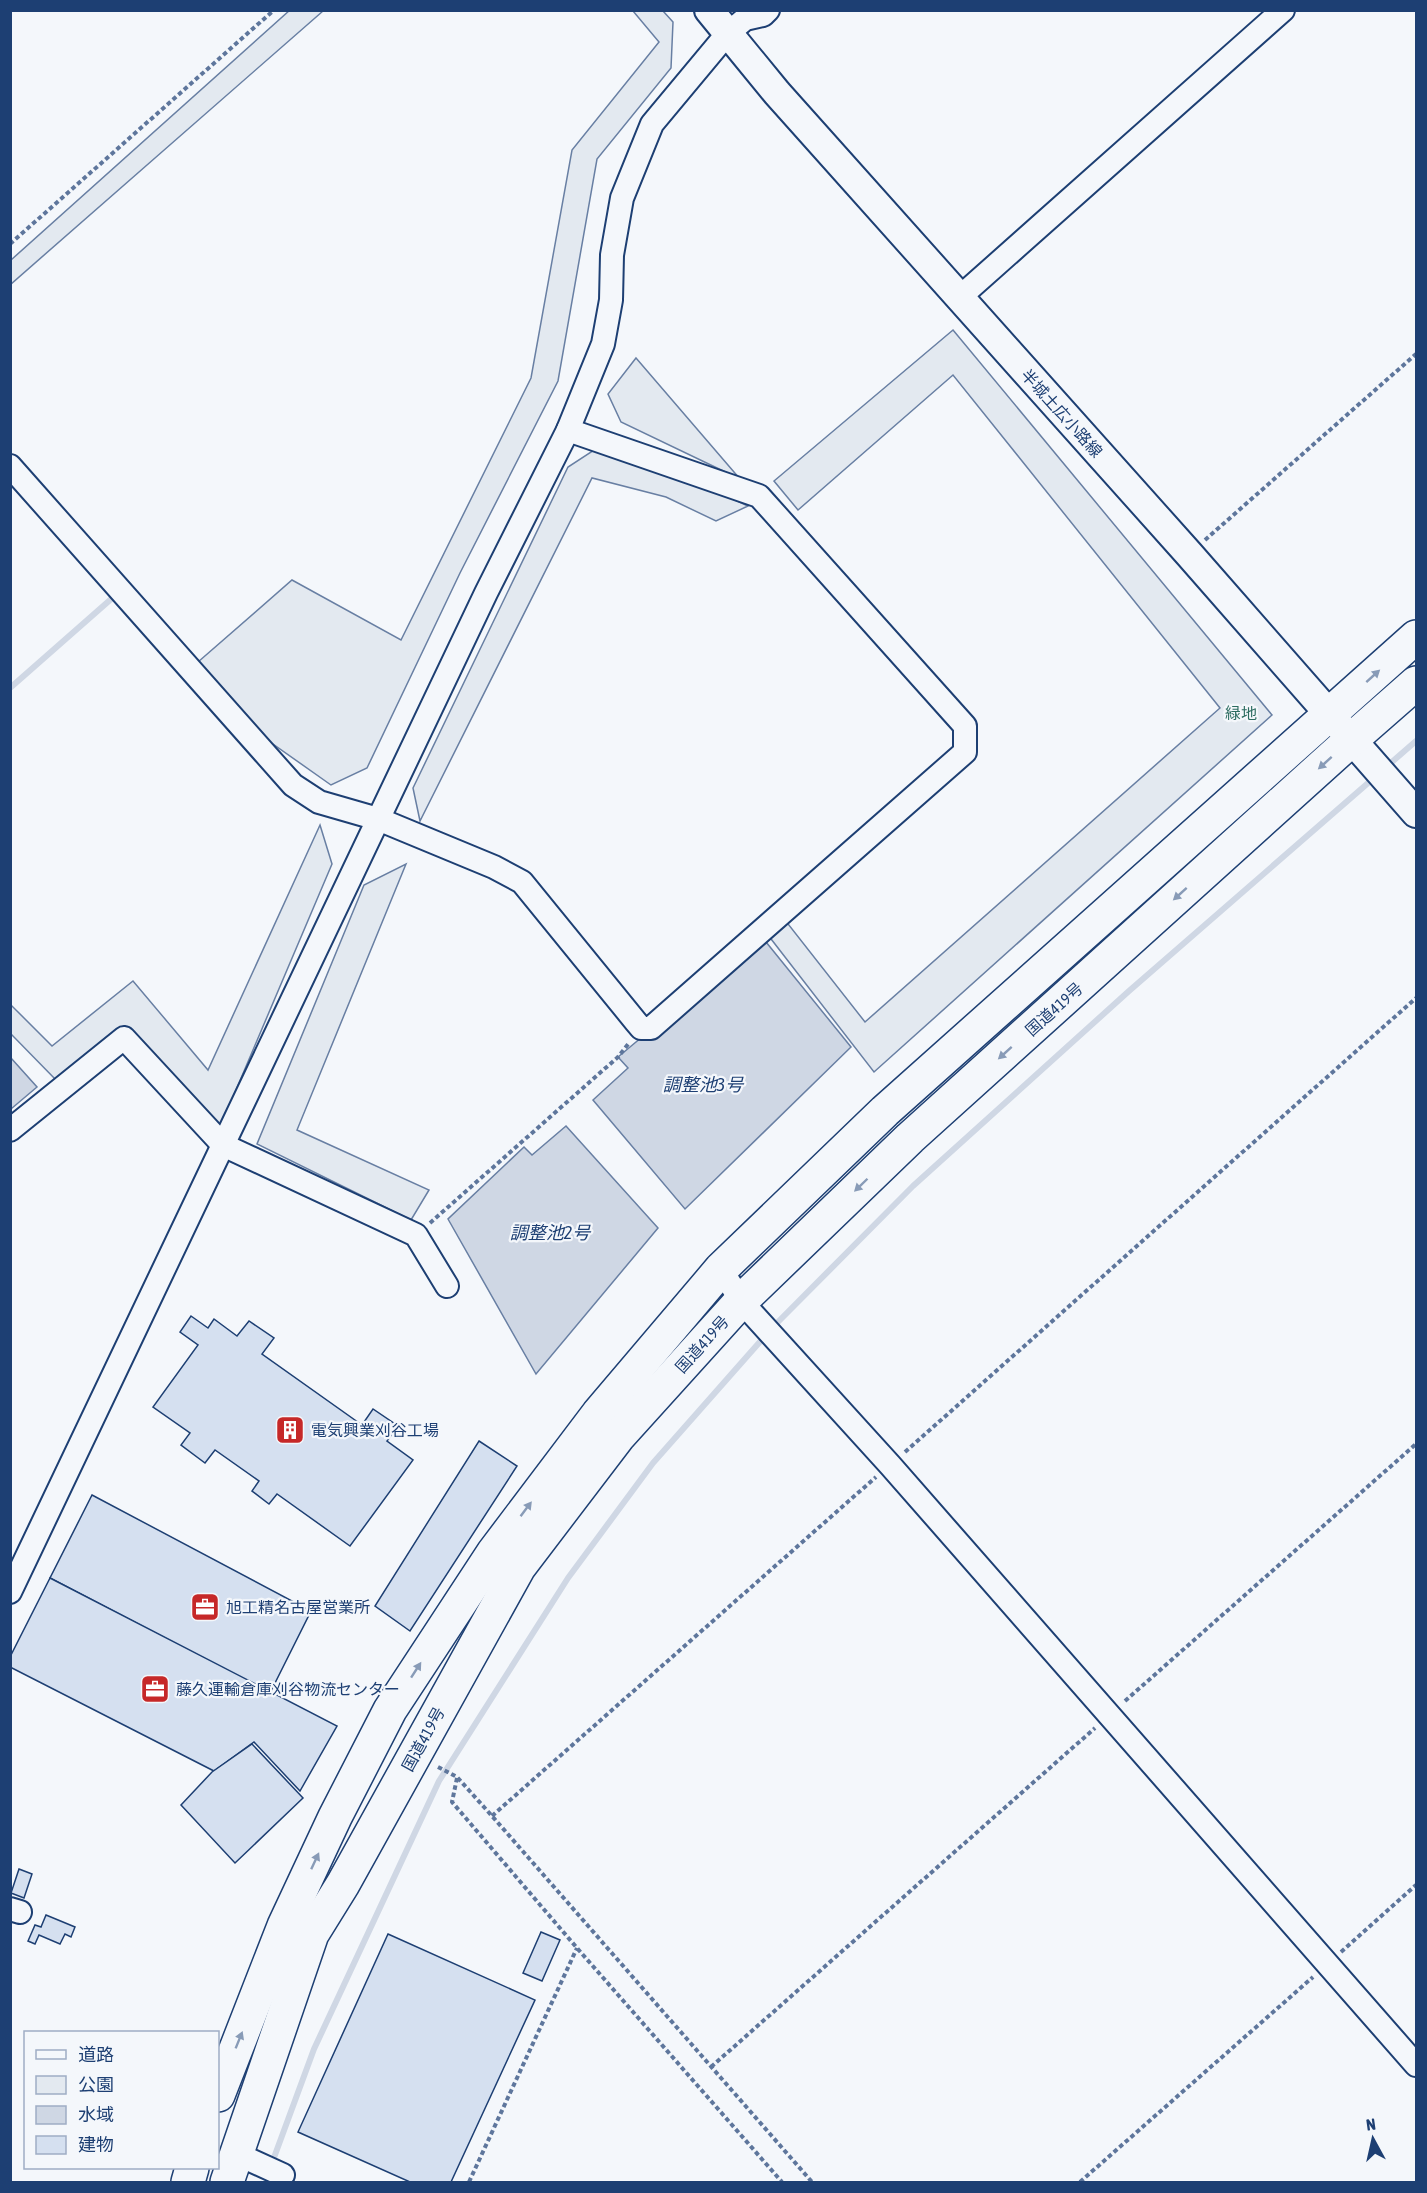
<svg xmlns="http://www.w3.org/2000/svg" width="1427" height="2193" viewBox="0 0 1427 2193" font-family="'Asap Condensed','Noto Sans JP',sans-serif">
<style>
.green{fill:#e3e9f0;stroke:#687fa3;stroke-width:1.5}
.water{fill:#cfd7e4;stroke:#687fa3;stroke-width:1.5}
.lines{fill:none;stroke-linecap:round;stroke-linejoin:round}
.stream{stroke:#cfd7e4;stroke-width:6}
.building{fill:#d5e0f0;stroke:#1d3f73;stroke-width:1.5}
.minor-casing{stroke:#1d3f73;stroke-width:26}
.major-casing{stroke:#1d3f73;stroke-width:32}
.highway-casing{stroke:#1d3f73;stroke-width:36}
.path{stroke:#5e769c;stroke-width:4;stroke-dasharray:4.5 3;stroke-linecap:butt}
.minor{stroke:#f4f7fb;stroke-width:22}
.major{stroke:#f4f7fb;stroke-width:28}
.highway{stroke:#f4f7fb;stroke-width:33}
.oneway{fill:#889bb7}
.labels{text-anchor:middle;stroke-width:4.5;stroke-linejoin:round;paint-order:stroke}
.street-label{font-size:16px;fill:#1d3f73;stroke:#f4f7fb}
.park-label{font-size:16px;fill:#2c6c60;stroke:#f4f7fb}
.poi-label{font-size:16px;fill:#1d3f73;stroke:#f4f7fb;text-anchor:start}
.water-label{font-size:18px;font-style:italic;fill:#1d3f73;stroke:#f4f7fb}
</style>
<rect width="100%" height="100%" fill="#f4f7fb"/>
<g class="green">
<polygon points="290,10 323,11 11,284 11,260"/>
<polygon points="633,11 663,11 673,22 671,68 597,159 558,381 460,573 367,768 331,785 263,737 198,662 292,580 401,640 531,378 572,150 659,42"/>
<polygon points="953,330 1272,715 874,1072 768,935 785,920 865,1022 1220,708 953,375 798,510 774,481"/>
<polygon points="636,358 740,479 621,422 608,394"/>
<polygon points="594,450 679,474 748,506 716,521 666,497 592,478 420,821 413,788 568,467"/>
<polygon points="320,825 332,864 219,1130 125,1026 57,1081 11,1034 10,1004 52,1046 133,981 208,1070"/>
<polygon points="406,864 297,1130 429,1190 411,1220 257,1144 364,885"/>
</g>
<g class="water">
<polygon points="762,937 851,1047 685,1209 593,1100 628,1068 618,1057"/>
<polygon points="11,1058 37,1087 11,1109"/>
<polygon points="566,1126 658,1228 536,1374 448,1219 524,1147 532,1155"/>
</g>
<g class="lines">
<g class="stream">
<polyline points="10,688 118,593"/>
<polyline points="1385,768 1416,741"/>
<polyline points="772,1328 913,1186 1129,991 1375,777"/>
<polyline points="272,2163 314,2049 439,1781 568,1578 653,1463 765,1336"/>
</g>
</g>
<g class="building">
<polygon points="191,1316 208,1328 214,1319 237,1336 249,1321 274,1338 262,1354 362,1425 373,1409 398,1426 387,1441 413,1460 350,1546 277,1494 269,1504 252,1491 259,1481 215,1450 205,1463 181,1445 190,1433 153,1407 198,1345 180,1332"/>
<polygon points="479,1441 517,1466 410,1631 375,1606"/>
<polygon points="92,1495 311,1611 270,1693 50,1578"/>
<polygon points="50,1578 337,1726 300,1791 254,1742 214,1771 10,1667 10,1657"/>
<polygon points="252,1744 303,1798 235,1863 181,1805 212,1772"/>
<polygon points="19,1869 32,1874 24,1898 11,1893"/>
<polygon points="46,1915 75,1927 71,1937 65,1934 60,1944 39,1935 35,1944 28,1941 35,1925 41,1927"/>
<polygon points="541,1932 560,1940 542,1981 523,1973"/>
<polygon points="388,1934 535,2000 451,2182 410,2182 298,2132"/>
</g>
<g class="lines">
<g class="minor-casing">
<g id="minor">
<polyline points="960,297 1283,10"/>
<polyline points="10,466 293,785 319,802 378,819 494,867 522,882 636,1022 641,1028 651,1028 965,752 965,726 759,496 568,430"/>
<polyline points="10,1130 124,1038 223,1145 416,1235 447,1286"/>
<polyline points="721,1269 741,1301 890,1465 1416,2065"/>
<polyline points="10,1592 486,593 568,430 603,344 611,300 612,255 622,198 652,124 727,34 745,19 763,15 768,10"/>
<polyline points="10,1909 20,1912"/>
<polyline points="237,2154 283,2175"/>
</g>
</g>
<g class="major-casing">
<polyline id="major" points="709,10 777,93 1189,554 1416,813"/>
</g>
<g class="highway-casing">
<g id="highway">
<polyline points="218,2095 284,1926 335,1817 390,1710 493,1553 598,1414 721,1269 885,1111 1416,637"/>
<polyline points="188,2182 192,2168"/>
<polyline points="227,2182 312,1934 343,1884 519,1567 618,1437 741,1301 910,1138 1351,740 1416,683"/>
</g>
</g>
<g class="path">
<polyline points="10,244 274,10"/>
<polyline points="1205,540 1416,354"/>
<polyline points="430,1223 618,1057 629,1043"/>
<polyline points="905,1452 1416,998"/>
<polyline points="1125,1701 1416,1444"/>
<polyline points="438,1767 457,1777 492,1816 812,2182"/>
<polyline points="457,1778 452,1802 577,1948 782,2182"/>
<polyline points="492,1816 876,1477"/>
<polyline points="1341,1952 1416,1885"/>
<polyline points="711,2067 1095,1728"/>
<polyline points="469,2182 577,1948"/>
<polyline points="1080,2182 1313,1977"/>
</g>
<use href="#minor" class="minor"/>
<use href="#major" class="major"/>
<use href="#highway" class="highway"/>
</g>
<defs><path id="oneway-solid" d="M-6-.8H1V-3.2L6.5 0L1 3.2V.8H-6Z" transform="scale(1.5)"/></defs>
<g class="oneway">
<use href="#oneway-solid" transform="translate(1373 676) rotate(-42)"/>
<use href="#oneway-solid" transform="translate(1325 763) rotate(138)"/>
<use href="#oneway-solid" transform="translate(1180 894) rotate(138)"/>
<use href="#oneway-solid" transform="translate(1005 1053) rotate(138)"/>
<use href="#oneway-solid" transform="translate(861 1185) rotate(136)"/>
<use href="#oneway-solid" transform="translate(526 1509) rotate(-53)"/>
<use href="#oneway-solid" transform="translate(416 1670) rotate(-57)"/>
<use href="#oneway-solid" transform="translate(315 1861) rotate(-65)"/>
<use href="#oneway-solid" transform="translate(239 2040) rotate(-68)"/>
</g>
<defs>
<g id="building-square" transform="scale(1.5)"><rect x="-9" y="-9" width="18" height="18" rx="4" fill="#c62828" stroke="#f4f7fb"/><path d="M-4-6H4V6H1V3H-1V6H-4ZM-2.5-4.3h1.7v1.8h-1.7ZM.8-4.3h1.7v1.8H.8ZM-2.5-1h1.7V.8h-1.7ZM.8-1h1.7V.8H.8Z" fill="#fff"/></g>
<g id="office-square" transform="scale(1.5)"><rect x="-9" y="-9" width="18" height="18" rx="4" fill="#c62828" stroke="#f4f7fb"/><path d="M-6-3h4V-5.5h4V-3h4V5H-6ZM-1-4.5V-3h2v-1.5ZM-6 0V1H6V0Z" fill="#fff"/></g>
</defs>
<g fill-rule="evenodd">
<use href="#building-square" x="290" y="1430"/>
<use href="#office-square" x="205" y="1607"/>
<use href="#office-square" x="155" y="1689"/>
</g>
<g class="labels">
<g class="street-label">
<text transform="translate(1062 413) rotate(48)" y="6">半城土広小路線</text>
<text transform="translate(1054 1009) rotate(-42)" y="6">国道419号</text>
<text transform="translate(702 1344) rotate(-48)" y="6">国道419号</text>
<text transform="translate(423 1739) rotate(-61)" y="6">国道419号</text>
</g>
<g class="park-label">
<text x="1241" y="719">緑地</text>
</g>
<g class="poi-label">
<text x="311" y="1436">電気興業刈谷工場</text>
<text x="226" y="1613">旭工精名古屋営業所</text>
<text x="176" y="1695">藤久運輸倉庫刈谷物流センター</text>
</g>
<g class="water-label">
<text x="703" y="1091">調整池3号</text>
<text x="550" y="1239">調整池2号</text>
</g>
</g>
<rect width="1427" height="2193" fill="none" stroke="#1d3f73" stroke-width="24"/>
<rect x="24" y="2031" width="195" height="138" fill="#f4f7fb" stroke="#9eadc5" stroke-width="1.5"/>
<rect x="36" y="2050" width="30" height="9" fill="#f4f7fb" stroke="#9eadc5" stroke-width="1.5"/>
<text x="78" y="2061" font-size="18" fill="#1d3f73">道路</text>
<rect x="36" y="2076" width="30" height="18" fill="#e3e9f0" stroke="#9eadc5" stroke-width="1.5"/>
<text x="78" y="2091" font-size="18" fill="#1d3f73">公園</text>
<rect x="36" y="2106" width="30" height="18" fill="#cfd7e4" stroke="#9eadc5" stroke-width="1.5"/>
<text x="78" y="2121" font-size="18" fill="#1d3f73">水域</text>
<rect x="36" y="2136" width="30" height="18" fill="#d5e0f0" stroke="#9eadc5" stroke-width="1.5"/>
<text x="78" y="2151" font-size="18" fill="#1d3f73">建物</text>
<g transform="translate(1373 2139) rotate(352)" stroke="#f4f7fb" stroke-width="4.5" paint-order="stroke">
<path d="M0-4.5L10 22L0 15L-10 22Z" fill="#1d3f73"/>
<text y="-9" font-size="16" font-weight="bold" text-anchor="middle" fill="#1d3f73">N</text>
</g>
</svg>
